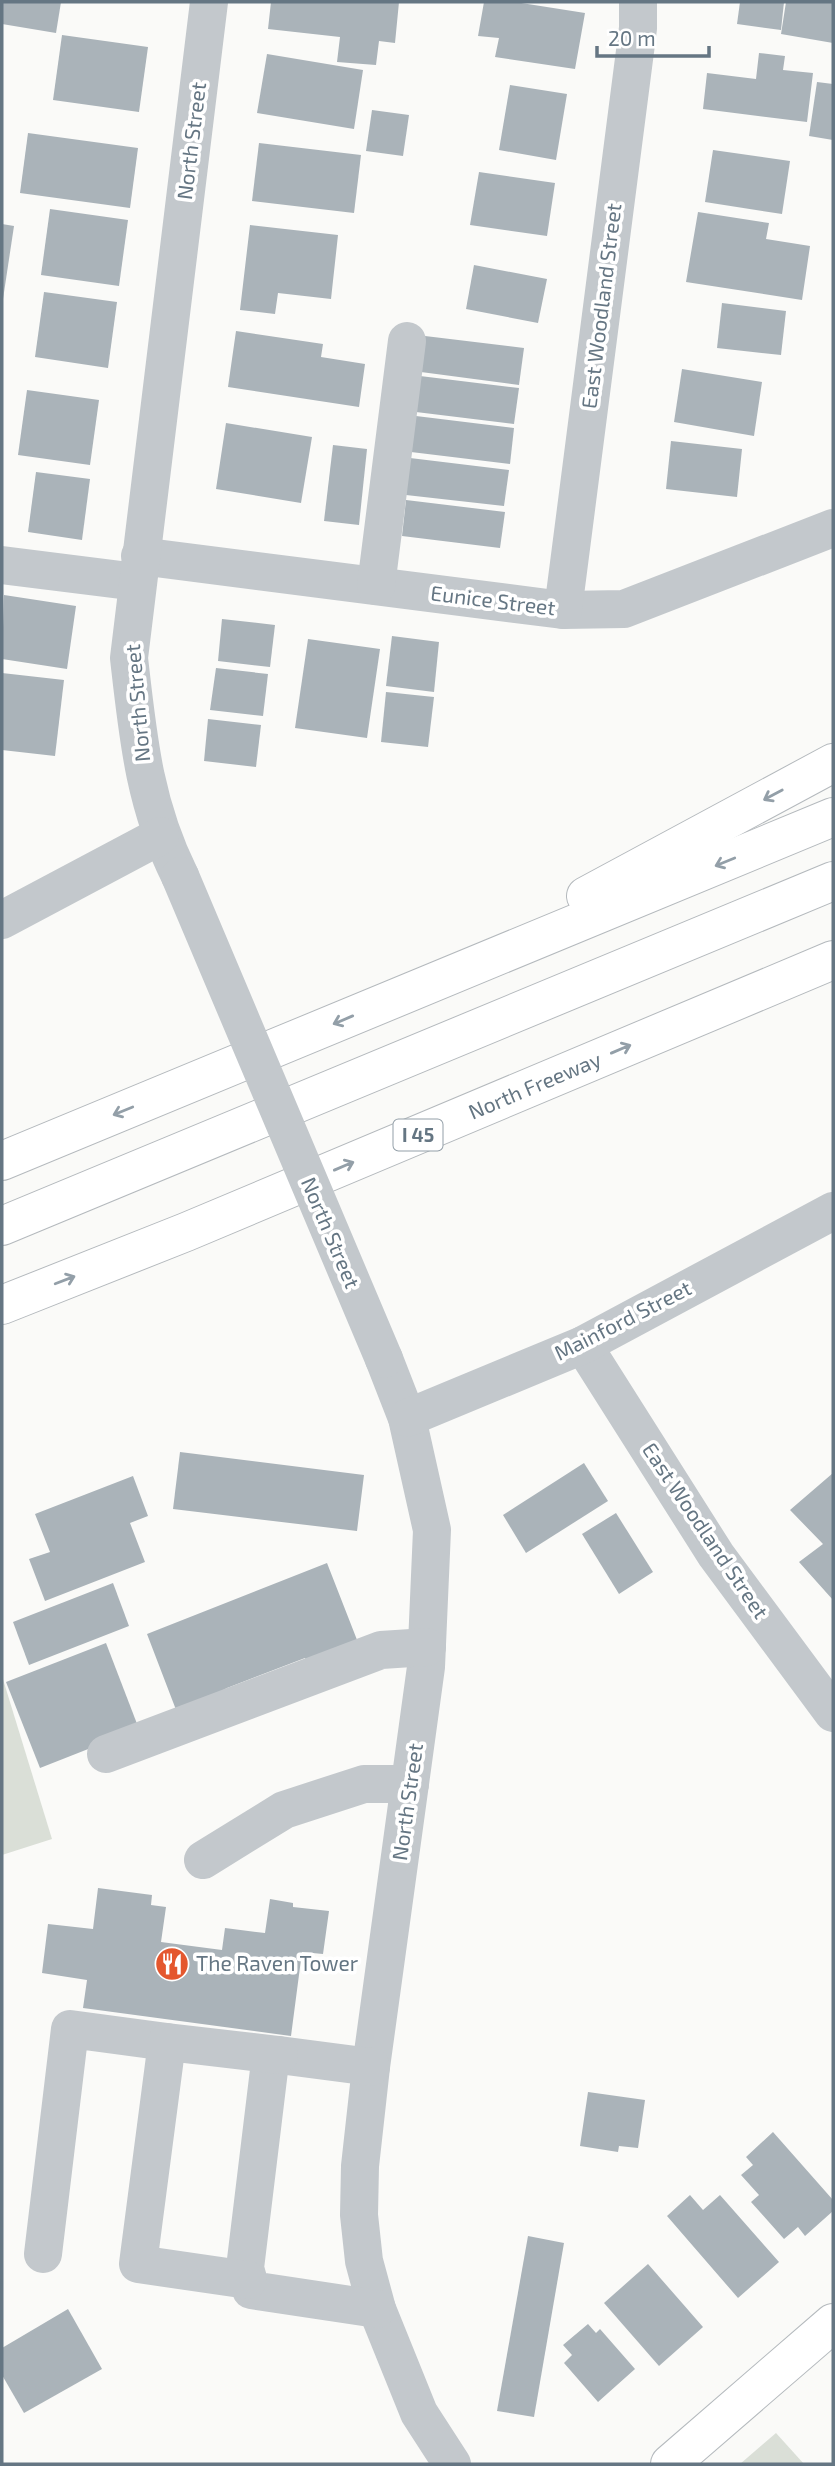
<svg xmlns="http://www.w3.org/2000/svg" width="835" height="2466" viewBox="0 0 835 2466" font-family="'Exo 2',sans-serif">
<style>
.green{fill:#dadfd7}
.building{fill:#aab3b9}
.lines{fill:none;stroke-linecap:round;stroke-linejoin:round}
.major-casing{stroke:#b5babe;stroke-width:40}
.highway-casing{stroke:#b4b9bd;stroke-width:40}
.minor{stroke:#c3c8cc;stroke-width:38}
.major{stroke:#fff;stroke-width:38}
.highway{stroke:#fff;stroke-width:38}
.minor-bridge{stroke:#c3c8cc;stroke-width:38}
.oneway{stroke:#939fa8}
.labels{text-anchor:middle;stroke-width:7;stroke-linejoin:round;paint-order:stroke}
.shield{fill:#fff;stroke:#939fa8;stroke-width:2}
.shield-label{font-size:19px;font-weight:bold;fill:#657683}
.street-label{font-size:21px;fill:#657683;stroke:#fff}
.poi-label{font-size:21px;fill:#657683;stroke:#fff;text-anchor:start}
</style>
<rect width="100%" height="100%" fill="#fafaf8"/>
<g class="green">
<polygon points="2,1676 52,1839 2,1855"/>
<polygon points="776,2433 804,2464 740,2464"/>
</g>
<g class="building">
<polygon points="3,2 61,2 56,33 2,24"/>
<polygon points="271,2 399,2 395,43 379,41 376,65 337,62 340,37 268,29"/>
<polygon points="484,2 515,2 585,13 575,69 495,57 499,38 478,36"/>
<polygon points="740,2 784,2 781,30 737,24"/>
<polygon points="786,2 833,2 833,43 781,34"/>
<polygon points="62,35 148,47 139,112 53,100"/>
<polygon points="759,53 785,56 783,70 813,73 807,122 703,109 707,73 756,79"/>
<polygon points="267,54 363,70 354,129 257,113"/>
<polygon points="817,82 833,84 833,140 809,136"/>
<polygon points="510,85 567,94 556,160 499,150"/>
<polygon points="372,110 409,115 403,156 366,151"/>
<polygon points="28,133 138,148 130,208 20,193"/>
<polygon points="259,143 361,155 354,213 252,201"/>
<polygon points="713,150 790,161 782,214 705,202"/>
<polygon points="479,172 555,183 547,236 470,225"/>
<polygon points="50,209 128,220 119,286 41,275"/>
<polygon points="698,212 769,223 766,239 810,246 802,300 686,282"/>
<polygon points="2,224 14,226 3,299 2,299"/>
<polygon points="250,225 338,235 331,299 278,293 275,314 240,310"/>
<polygon points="474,265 547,279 538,323 466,309"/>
<polygon points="44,292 117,302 108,368 35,357"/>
<polygon points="722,303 786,311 781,355 717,348"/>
<polygon points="236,331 323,344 321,357 365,364 359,407 228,387"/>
<polygon points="425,336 524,348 519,385 421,372"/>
<polygon points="682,369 762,382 754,436 674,422"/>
<polygon points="420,376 519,388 514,424 416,412"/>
<polygon points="27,390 99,400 90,465 18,455"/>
<polygon points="416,416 514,428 510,464 411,452"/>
<polygon points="226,423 312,437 301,503 216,489"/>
<polygon points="671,441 742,449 737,497 666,489"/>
<polygon points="333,445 367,449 359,525 324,521"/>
<polygon points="410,458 509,470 504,506 406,495"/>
<polygon points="36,472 90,479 82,540 28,532"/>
<polygon points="406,500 505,512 500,548 402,536"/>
<polygon points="4,595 76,606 67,669 2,659"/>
<polygon points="222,619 275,625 270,667 218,661"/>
<polygon points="392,636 439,642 434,692 386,686"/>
<polygon points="308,639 380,649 367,738 295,728"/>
<polygon points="216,668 268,674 263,716 210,710"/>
<polygon points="2,673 64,680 55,756 2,750"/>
<polygon points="386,692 434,697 428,747 381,742"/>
<polygon points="208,719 261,725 256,767 204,761"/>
<polygon points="180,1452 364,1475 357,1531 173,1509"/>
<polygon points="584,1463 608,1501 526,1553 503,1515"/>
<polygon points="833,1473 833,1600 799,1562 823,1544 790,1510"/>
<polygon points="133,1476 148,1516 130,1523 145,1562 45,1601 29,1559 50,1552 35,1514"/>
<polygon points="616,1513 653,1572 619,1594 582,1534"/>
<polygon points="327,1563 359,1645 308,1665 305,1658 227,1688 178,1715 147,1634"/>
<polygon points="113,1583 129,1626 29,1665 13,1622"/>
<polygon points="106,1643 139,1729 40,1768 6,1682"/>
<polygon points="98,1888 152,1895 151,1905 166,1907 161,1942 222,1950 225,1928 265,1933 270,1899 293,1903 293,1907 329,1911 323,1954 302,1952 291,2036 83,2008 87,1980 42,1973 48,1924 93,1929"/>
<polygon points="588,2092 645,2100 638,2148 619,2146 618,2152 580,2146"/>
<polygon points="773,2132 833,2200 833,2211 805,2236 798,2227 784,2239 751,2202 759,2195 741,2175 753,2165 746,2157"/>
<polygon points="690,2195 703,2210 720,2195 779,2262 738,2298 667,2216"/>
<polygon points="528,2236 564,2243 534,2417 497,2411"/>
<polygon points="648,2264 703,2327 659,2366 604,2303"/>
<polygon points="68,2309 102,2369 24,2413 2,2375 2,2348"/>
<polygon points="588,2324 596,2333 600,2329 635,2369 598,2402 564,2363 572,2355 563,2345"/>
</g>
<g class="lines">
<g class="major-casing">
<polyline id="major" points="670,2464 833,2323"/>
</g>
<g class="highway-casing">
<g id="highway">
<polyline points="586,896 833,763"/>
<polyline points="2,1161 833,817"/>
<polyline points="2,1226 833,881"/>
<polyline points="2,1305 186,1232 833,960"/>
</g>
</g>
<g class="minor">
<polyline points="140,556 563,610 624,609 833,528"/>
<polyline points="2,565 137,582"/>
<polyline points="376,586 407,341"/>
<polyline points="563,610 638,28 638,2"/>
<path d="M180,876C144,804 138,737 129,658L209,2"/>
<polyline points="2,920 160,836"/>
<polyline points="583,1345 716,1555 833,1713"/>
<polyline points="384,1359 407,1418 432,1530 426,1667 371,2067 360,2166 359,2215 364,2261 377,2309 419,2413 452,2464"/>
<polyline points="407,1418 583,1345 833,1211"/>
<polyline points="106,1754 381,1650 427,1647"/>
<polyline points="203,1860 284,1810 364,1784 410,1784"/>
<polyline points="371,2067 279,2055 270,2062 245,2268 251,2290 377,2309"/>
<polyline points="43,2254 70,2029 167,2042"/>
<polyline points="248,2280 138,2264 167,2042 279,2055"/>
</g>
<use href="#major" class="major"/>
<use href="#highway" class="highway"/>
<polyline class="minor-bridge" points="180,876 384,1359"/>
</g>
<defs><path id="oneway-shaft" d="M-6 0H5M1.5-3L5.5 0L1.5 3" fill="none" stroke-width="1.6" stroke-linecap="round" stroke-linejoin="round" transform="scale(1.75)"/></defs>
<g class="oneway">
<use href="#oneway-shaft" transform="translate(773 795) rotate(152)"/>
<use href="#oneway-shaft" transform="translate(725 862) rotate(158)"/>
<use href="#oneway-shaft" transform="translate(343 1020) rotate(157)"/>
<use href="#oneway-shaft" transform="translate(621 1049) rotate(-23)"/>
<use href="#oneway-shaft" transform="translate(123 1111) rotate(158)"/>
<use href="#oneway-shaft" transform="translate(344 1166) rotate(-23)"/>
<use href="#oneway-shaft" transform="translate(65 1280) rotate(-21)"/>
</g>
<defs>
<g id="restaurant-disc" transform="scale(1.75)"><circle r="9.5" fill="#e4572e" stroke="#fff"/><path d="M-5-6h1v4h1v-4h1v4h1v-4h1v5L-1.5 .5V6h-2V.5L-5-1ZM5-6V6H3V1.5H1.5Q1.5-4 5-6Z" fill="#fff"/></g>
</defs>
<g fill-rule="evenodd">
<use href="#restaurant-disc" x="172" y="1964"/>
</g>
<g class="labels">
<rect class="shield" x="393.5" y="1119.5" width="49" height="31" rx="5"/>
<g class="shield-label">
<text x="418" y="1142">I 45</text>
</g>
<g class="street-label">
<text transform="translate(192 141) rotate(-83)" y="7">North Street</text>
<text transform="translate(602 306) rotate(-83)" y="7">East Woodland Street</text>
<text transform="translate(493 601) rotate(7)" y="7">Eunice Street</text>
<text transform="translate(138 703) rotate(-95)" y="7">North Street</text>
<text transform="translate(535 1086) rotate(-23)" y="7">North Freeway</text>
<text transform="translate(330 1233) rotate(67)" y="7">North Street</text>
<text transform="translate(623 1321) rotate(-27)" y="7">Mainford Street</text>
<text transform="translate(705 1531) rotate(56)" y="7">East Woodland Street</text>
<text transform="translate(408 1802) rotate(-82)" y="7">North Street</text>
</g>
<g class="poi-label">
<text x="196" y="1971">The Raven Tower</text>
</g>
</g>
<rect width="835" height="2466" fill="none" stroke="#657683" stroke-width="7"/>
<path d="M597 46v10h112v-10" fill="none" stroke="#657683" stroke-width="3.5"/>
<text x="608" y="46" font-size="21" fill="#657683" stroke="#ffffff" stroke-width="5" paint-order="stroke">20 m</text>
</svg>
